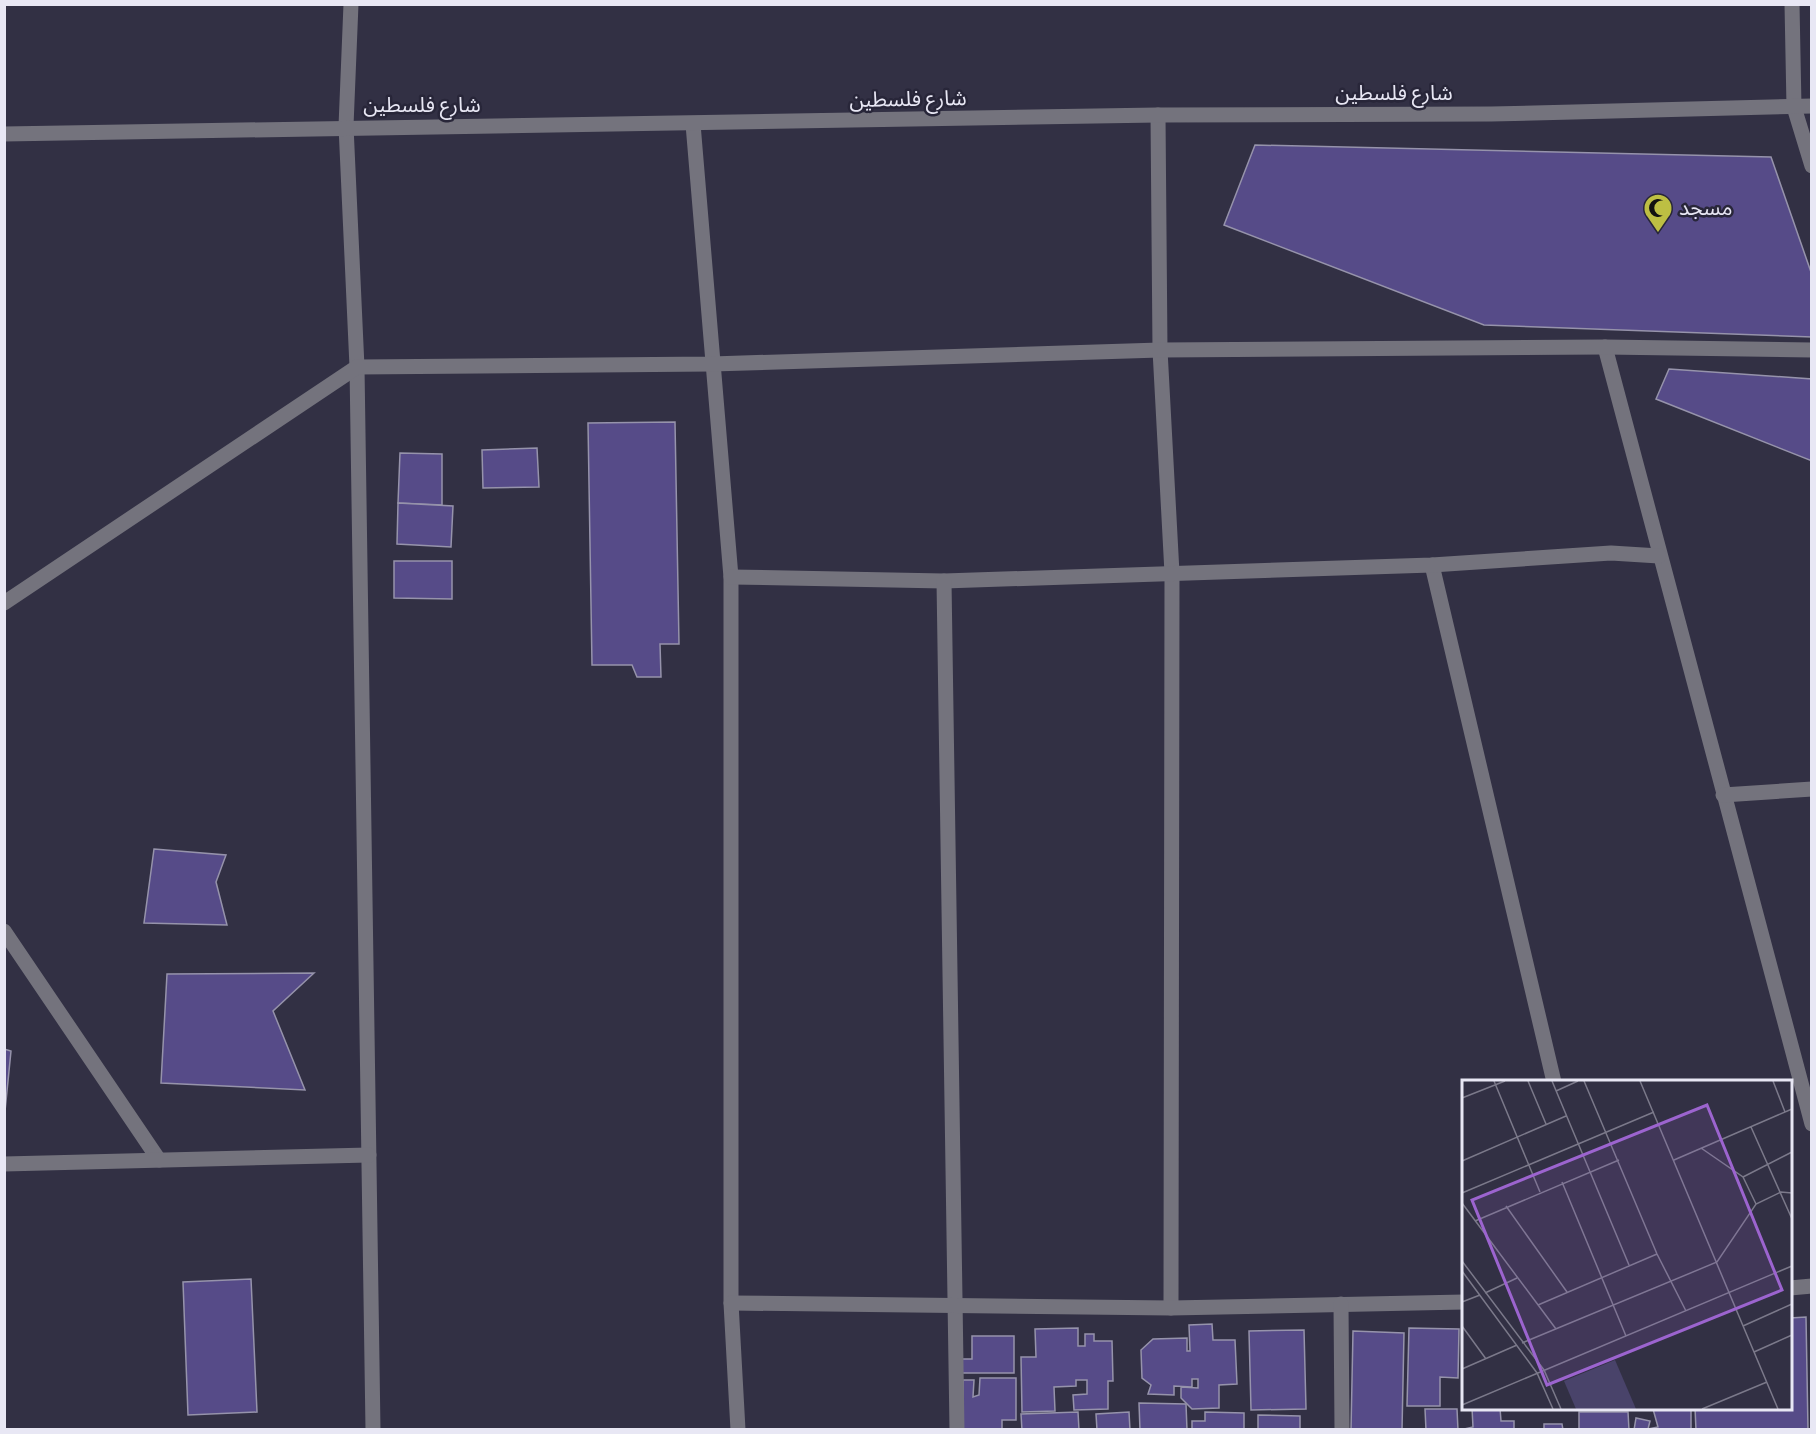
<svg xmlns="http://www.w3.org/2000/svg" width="1816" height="1434" viewBox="0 0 1816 1434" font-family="'Archivo Narrow','Noto Sans Arabic',sans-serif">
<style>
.building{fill:#564b88;stroke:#9693ab;stroke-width:1.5}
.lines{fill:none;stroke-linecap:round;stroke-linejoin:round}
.minor{stroke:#74737d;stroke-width:15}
.labels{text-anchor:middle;stroke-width:5;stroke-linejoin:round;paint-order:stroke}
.street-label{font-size:21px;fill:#e8e7f4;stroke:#282639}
.poi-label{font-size:21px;fill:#e8e7f4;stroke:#282639;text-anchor:start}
.inset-road{fill:none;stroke:#7b798a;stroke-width:1.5}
.view{fill:#9c64cf;fill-opacity:0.15;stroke:#9c64cf;stroke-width:3}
.inset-edge{fill:none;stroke:#e8e7f4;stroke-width:3}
</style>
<rect width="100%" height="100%" fill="#323044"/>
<g class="building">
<polygon points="1255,145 1771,157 1812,275 1812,337 1484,325 1224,225"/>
<polygon points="1669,369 1812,379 1812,461 1656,399"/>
<polygon points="675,422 679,644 660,644 661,677 637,677 632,665 592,665 588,423"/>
<polygon points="537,448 539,487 483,488 482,450"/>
<polygon points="400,453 442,454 442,505 398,503"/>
<polygon points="398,503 453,506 451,547 397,544"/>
<polygon points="394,561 452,561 452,599 394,598"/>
<polygon points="154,849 226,855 216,882 227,925 144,923"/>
<polygon points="314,973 273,1011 305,1090 161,1083 167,974"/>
<polygon points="4,1049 11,1051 4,1121"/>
<polygon points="251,1279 257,1412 188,1415 183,1282"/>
<polygon points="1806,1317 1808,1430 1696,1430 1695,1408 1790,1408 1790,1318"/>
<polygon points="1212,1324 1213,1340 1235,1340 1237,1384 1219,1385 1219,1408 1192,1409 1181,1398 1181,1387 1198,1388 1198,1379 1192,1379 1192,1387 1174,1386 1174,1395 1148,1394 1151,1385 1142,1378 1141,1350 1153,1339 1187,1338 1187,1351 1190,1351 1189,1325"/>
<polygon points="1078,1328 1078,1346 1085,1346 1085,1334 1094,1334 1094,1341 1112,1341 1113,1381 1108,1381 1108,1409 1074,1410 1073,1395 1087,1394 1087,1380 1076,1380 1076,1386 1054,1387 1055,1411 1022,1412 1021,1357 1036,1357 1035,1329"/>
<polygon points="1409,1328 1459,1329 1458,1378 1440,1377 1440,1406 1407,1406"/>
<polygon points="1304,1330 1306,1409 1251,1410 1249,1331"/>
<polygon points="1353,1331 1404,1333 1402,1430 1351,1430"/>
<polygon points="972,1336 1014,1336 1014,1373 962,1373 956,1359 972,1359"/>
<polygon points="980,1378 1016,1378 1016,1420 1002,1420 1002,1430 963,1430 963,1380 974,1380 973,1397 979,1395"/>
<polygon points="1139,1403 1186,1404 1187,1430 1140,1430"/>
<polygon points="1472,1408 1500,1408 1501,1421 1514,1421 1514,1430 1460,1430 1473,1427"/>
<polygon points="1691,1408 1691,1430 1634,1430 1636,1418 1650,1421 1648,1429 1658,1427 1653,1409"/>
<polygon points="1425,1409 1457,1409 1458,1430 1426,1430"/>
<polygon points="1078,1412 1079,1430 1022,1430 1021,1414"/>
<polygon points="1129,1412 1130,1430 1097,1430 1096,1414"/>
<polygon points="1205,1412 1244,1413 1244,1430 1192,1430 1192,1421 1205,1421"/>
<polygon points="1579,1412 1628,1412 1629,1430 1579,1430"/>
<polygon points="1258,1415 1300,1416 1300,1430 1258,1430"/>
<polygon points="1544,1424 1562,1424 1563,1430 1544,1430"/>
</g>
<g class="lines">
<g class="minor">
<polyline points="351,4 346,126 357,367 373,1430"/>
<polyline points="1792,4 1794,107 1812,166"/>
<polyline points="1158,115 1160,350 1172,573 1171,1308"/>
<polyline points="693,124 731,577 731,1303 738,1430"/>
<polyline points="4,134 1158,115 1491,114 1812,106"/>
<polyline points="1605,347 1812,1124"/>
<polyline points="1432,565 1554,1082"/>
<polyline points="731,577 944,581 1432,565 1611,553 1659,556"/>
<polyline points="944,581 957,1430"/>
<polyline points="4,603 357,367 712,364 1160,350 1605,347 1812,350"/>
<polyline points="1723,795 1812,789"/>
<polyline points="4,931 159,1160"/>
<polyline points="4,1164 369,1155"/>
<polyline points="1790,1288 1812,1286"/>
<polyline points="731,1303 1171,1308 1464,1302"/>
<polyline points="1341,1304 1342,1430"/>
</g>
</g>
<defs>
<g id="mosque-pin" transform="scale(1.5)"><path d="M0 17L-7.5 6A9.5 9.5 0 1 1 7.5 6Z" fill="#bdbf43" stroke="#282639"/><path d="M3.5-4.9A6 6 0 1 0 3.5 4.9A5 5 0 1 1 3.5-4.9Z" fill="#111"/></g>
</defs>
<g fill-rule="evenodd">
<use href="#mosque-pin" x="1658" y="208"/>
</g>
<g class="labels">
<g class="street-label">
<text x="1394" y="100">شارع فلسطين</text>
<text transform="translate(908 99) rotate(-1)" y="7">شارع فلسطين</text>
<text x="422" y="112">شارع فلسطين</text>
</g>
<g class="poi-label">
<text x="1679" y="215">مسجد</text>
</g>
</g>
<g transform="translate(1462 1080)">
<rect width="330" height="330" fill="#323044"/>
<path d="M153,280L174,329H114L102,301Z" fill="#49436a"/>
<path class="inset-road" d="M32,1L78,112M66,1L84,44M90,1L167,185M122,1L195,174L224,231M178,1L316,329M311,1L323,32M94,11L116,1M0,18L43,1M289,47L330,139M239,68L281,97L294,124M212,80L330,29M0,81L104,36M281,97L330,72M100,102L164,256M0,113L192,32M0,123L94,249M44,126L105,212M13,141L157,80M0,181L82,290L99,329M0,191L75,293L91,329M23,213L55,198M0,222L18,215M76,225L195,174M0,246L24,279M281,246L330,224M60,263L255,182L294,124L319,112L330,113M292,272L330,255M0,289L55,265M0,325L330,186M240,329L305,302"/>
<path class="view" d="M245,25L320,210L85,305L10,120Z"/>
<rect width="330" height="330" class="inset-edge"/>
</g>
<rect width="1816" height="1434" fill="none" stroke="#e8e7f4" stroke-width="12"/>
</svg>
